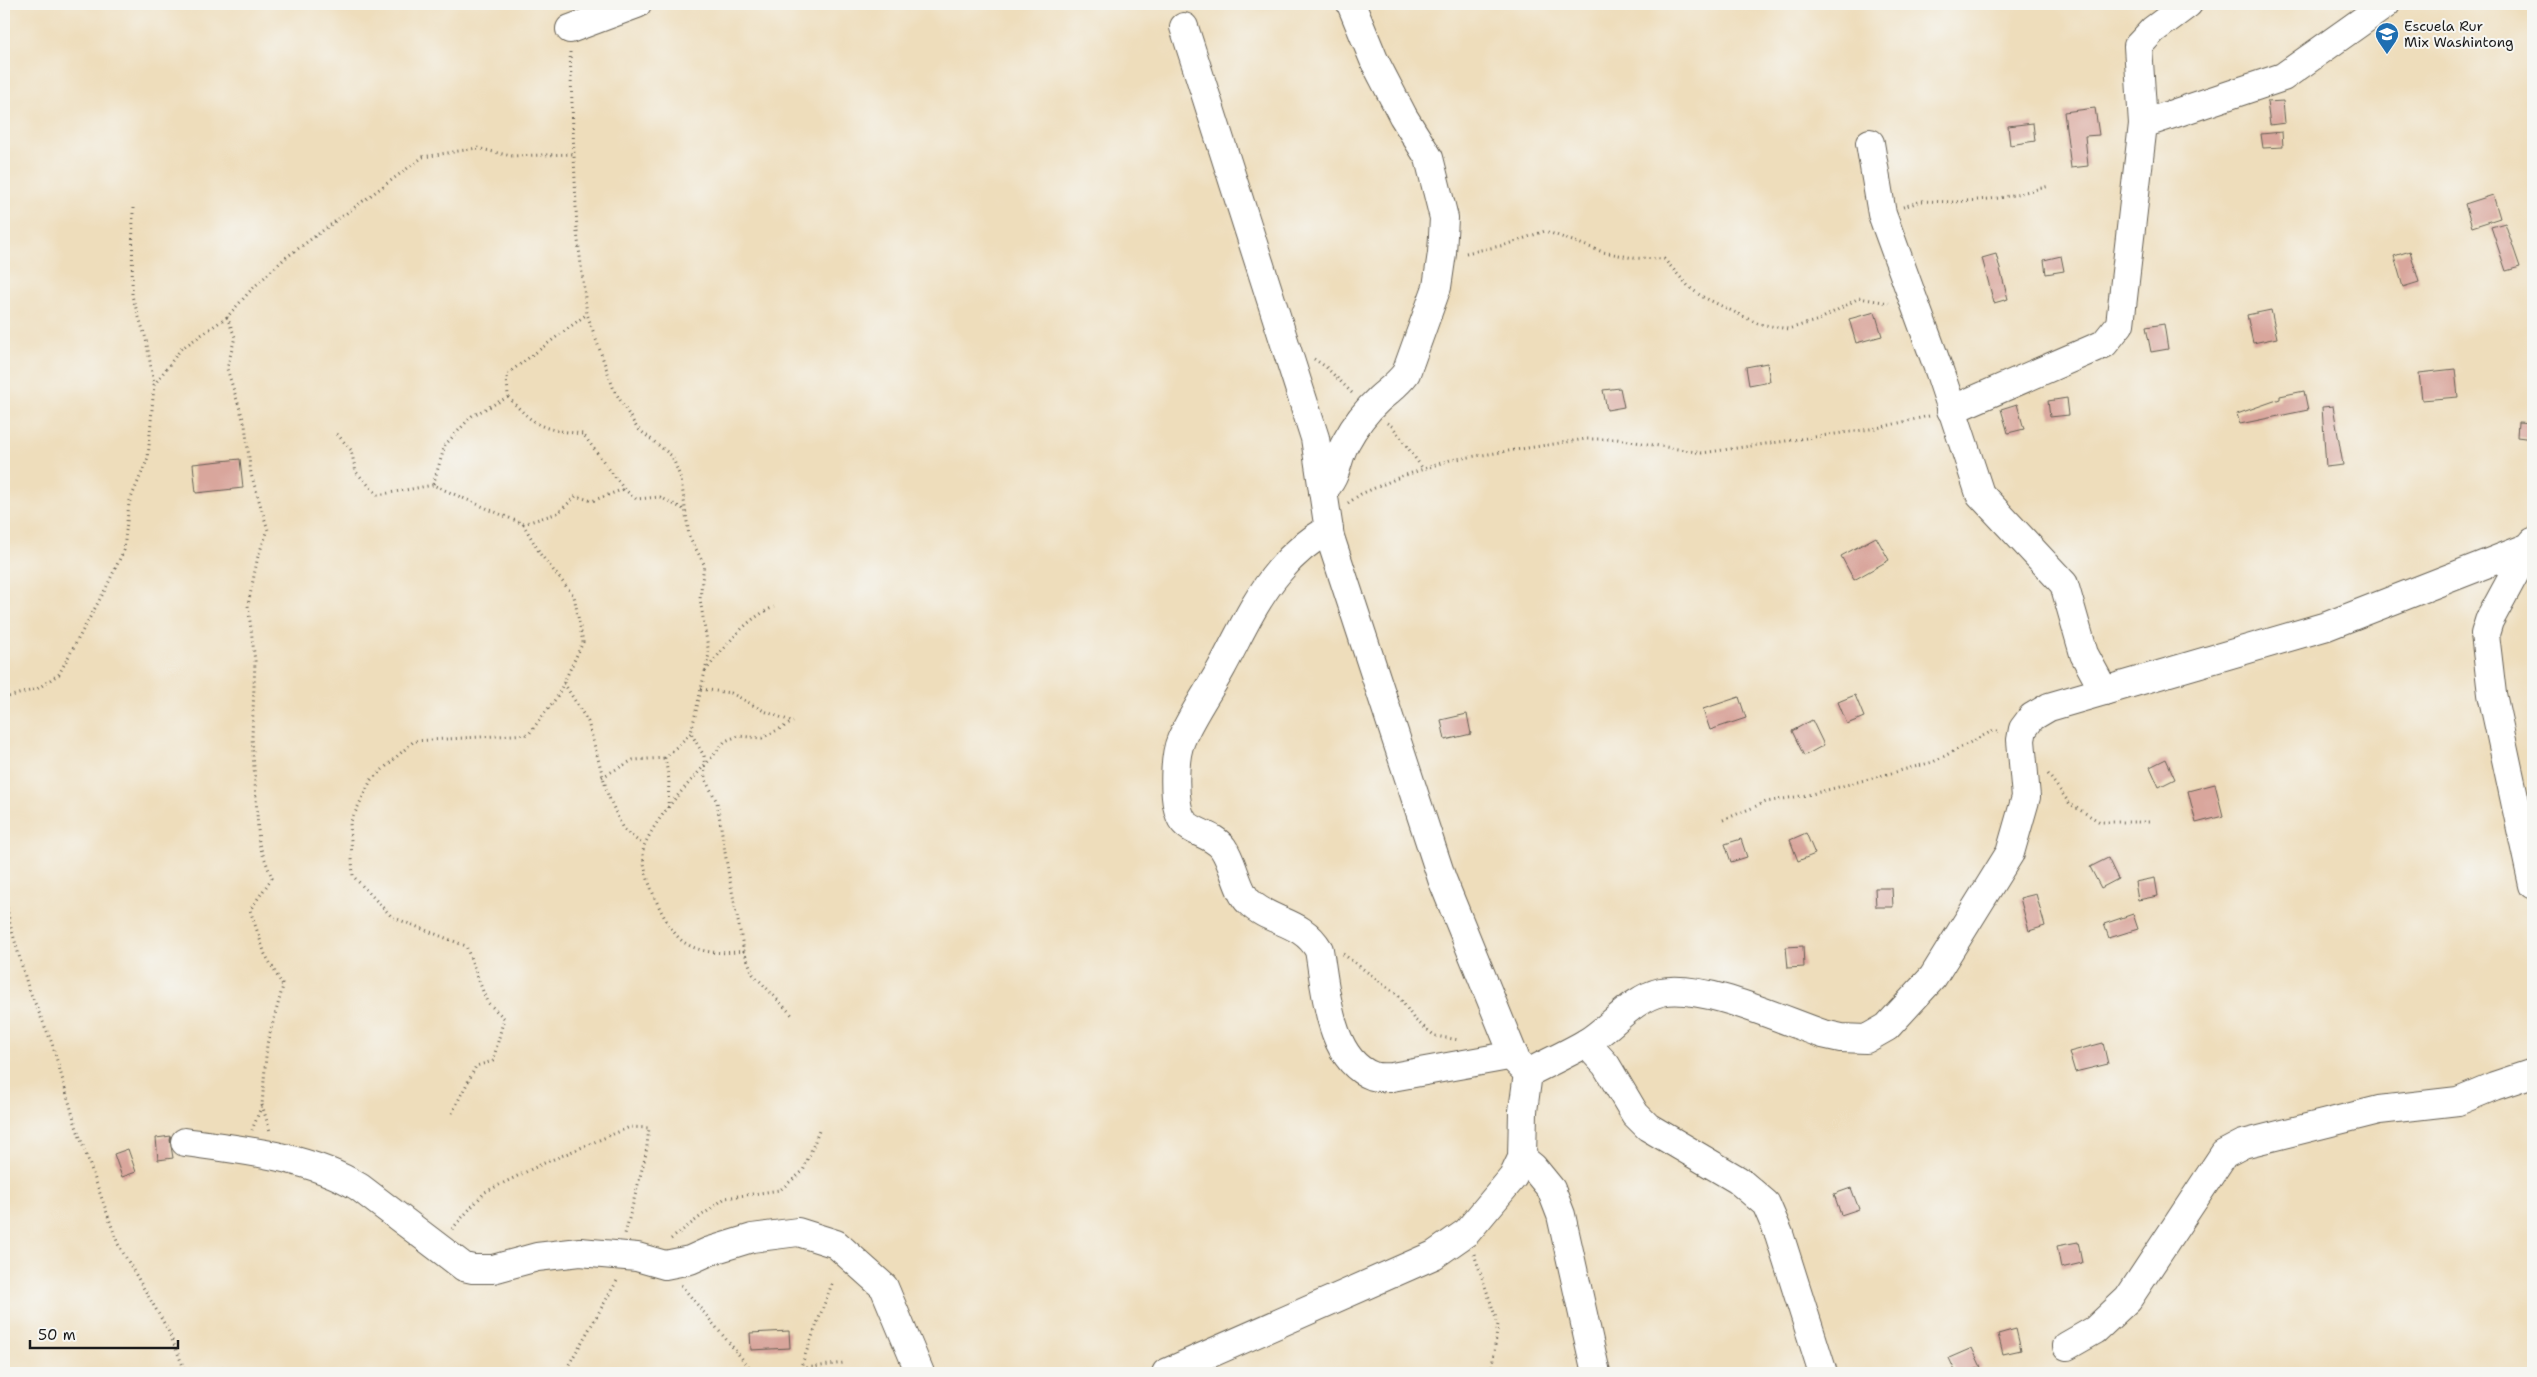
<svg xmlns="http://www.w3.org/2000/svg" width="2537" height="1377" viewBox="0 0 2537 1377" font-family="'Shantell Sans',sans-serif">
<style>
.building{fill:#d9a69c}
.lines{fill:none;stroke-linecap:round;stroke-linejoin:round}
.minor-casing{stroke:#666054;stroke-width:30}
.path{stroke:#666054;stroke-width:3;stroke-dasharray:1 4;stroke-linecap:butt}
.minor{stroke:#fff;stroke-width:28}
.labels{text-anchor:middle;stroke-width:4;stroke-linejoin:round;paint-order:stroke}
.poi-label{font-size:14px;fill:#1c1c1c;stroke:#f6f6f2;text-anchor:start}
</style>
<rect width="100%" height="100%" fill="#f6f6f2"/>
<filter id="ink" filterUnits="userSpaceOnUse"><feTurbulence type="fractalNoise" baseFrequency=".02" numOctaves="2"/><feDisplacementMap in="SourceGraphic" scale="10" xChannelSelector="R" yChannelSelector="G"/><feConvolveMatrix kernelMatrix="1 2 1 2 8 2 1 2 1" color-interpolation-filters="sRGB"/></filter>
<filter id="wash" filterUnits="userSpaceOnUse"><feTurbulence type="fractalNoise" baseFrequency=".0096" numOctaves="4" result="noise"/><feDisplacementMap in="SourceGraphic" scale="20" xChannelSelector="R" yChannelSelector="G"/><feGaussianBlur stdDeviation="1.12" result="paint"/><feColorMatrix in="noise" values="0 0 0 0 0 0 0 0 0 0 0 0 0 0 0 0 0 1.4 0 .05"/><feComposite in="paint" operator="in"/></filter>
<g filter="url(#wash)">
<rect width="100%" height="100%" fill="#edb"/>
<g id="blocks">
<g class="building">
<polygon points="2283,101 2285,123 2270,125 2267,102"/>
<polygon points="2095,108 2099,135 2085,136 2088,166 2071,168 2064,112"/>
<polygon points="2033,123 2035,141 2010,145 2008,126"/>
<polygon points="2282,132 2283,147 2263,148 2261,134"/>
<polygon points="2493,195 2500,218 2472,227 2465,204"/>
<polygon points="2505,223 2520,267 2506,271 2491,227"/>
<polygon points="2410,251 2419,282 2403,287 2394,256"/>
<polygon points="1996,254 2008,299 1994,303 1982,258"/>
<polygon points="2061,256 2064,271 2046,274 2044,260"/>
<polygon points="2271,310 2277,338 2253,343 2247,315"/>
<polygon points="1875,312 1882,336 1856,343 1849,319"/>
<polygon points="2164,324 2168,349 2151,352 2146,327"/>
<polygon points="1767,363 1770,381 1749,385 1746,367"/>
<polygon points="2455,369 2458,397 2422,400 2419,373"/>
<polygon points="1620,388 1624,407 1607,410 1603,390"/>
<polygon points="2304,391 2308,410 2240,424 2237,414 2280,399 2280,396"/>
<polygon points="2067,398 2069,415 2050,417 2048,401"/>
<polygon points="2017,404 2024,429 2008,433 2001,409"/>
<polygon points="2333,406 2343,465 2326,467 2322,407"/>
<polygon points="2518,422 2533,423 2533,439 2517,437"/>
<polygon points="240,459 243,488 196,493 193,464"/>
<polygon points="1876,537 1889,560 1854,580 1841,556"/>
<polygon points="1855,695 1864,717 1847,724 1838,702"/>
<polygon points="1739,697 1746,718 1710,730 1703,709"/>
<polygon points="1467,714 1471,734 1445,740 1441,720"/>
<polygon points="1812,720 1824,745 1804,756 1792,731"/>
<polygon points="2166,759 2175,779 2159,787 2150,767"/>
<polygon points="2215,784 2223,816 2196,823 2188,791"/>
<polygon points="1806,833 1815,854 1798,861 1790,840"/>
<polygon points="1741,839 1747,857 1731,862 1725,844"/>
<polygon points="2108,858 2118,879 2101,888 2090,867"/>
<polygon points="2155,878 2158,896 2138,900 2135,882"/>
<polygon points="1875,888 1892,888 1893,907 1876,907"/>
<polygon points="2036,894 2045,926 2029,931 2020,898"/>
<polygon points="2133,914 2138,929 2109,938 2104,924"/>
<polygon points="1803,946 1804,967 1788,968 1786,947"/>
<polygon points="2103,1043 2108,1064 2075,1072 2069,1052"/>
<polygon points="171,1136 170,1140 173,1158 158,1160 156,1138"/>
<polygon points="128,1149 136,1172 122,1177 114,1154"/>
<polygon points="1851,1188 1859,1209 1841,1215 1834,1194"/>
<polygon points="2078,1242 2082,1263 2061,1268 2057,1246"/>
<polygon points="2016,1329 2021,1350 2003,1354 1998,1334"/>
<polygon points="789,1331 790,1348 751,1350 750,1333"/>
<polygon points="1972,1348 1981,1367 1967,1373 1956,1373 1949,1358"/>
</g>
</g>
</g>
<g filter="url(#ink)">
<use href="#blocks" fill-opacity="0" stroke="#666054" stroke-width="1"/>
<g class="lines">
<g class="minor-casing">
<g id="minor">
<polyline points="1184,27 1315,438 1330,537 1442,879 1516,1061 1528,1073"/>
<polyline points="570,29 637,4"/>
<polyline points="2143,124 2138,46 2153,30 2188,4"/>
<polyline points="1870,143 1882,214 1940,373 1980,494 2064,584 2084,654 2104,691"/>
<polyline points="1951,410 2104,344 2120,324 2143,124 2283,77 2386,4"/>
<path d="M1323,490C1338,477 1336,459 1346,442C1354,427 1366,411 1379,399C1389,390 1398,384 1406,373L1437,287L1442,253L1444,218L1429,158L1403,116L1374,60L1351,4"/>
<path d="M1329,529C1310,540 1294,553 1280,570C1255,599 1240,634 1222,667C1209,691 1192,714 1181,740C1174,756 1172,806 1183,821C1192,833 1213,834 1223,848C1234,864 1237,891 1249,902C1270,923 1302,920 1319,950C1326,990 1329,1060 1373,1076C1379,1078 1386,1077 1392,1077L1514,1055"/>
<polyline points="2529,547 2489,621 2485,634 2492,694 2533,885"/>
<polyline points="1586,1043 1606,1065 1635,1114 1648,1127 1738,1180 1766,1204 1779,1234 1823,1373"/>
<path d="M185,1142C243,1150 308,1156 359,1187L464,1267L473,1269H493L537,1257L580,1252L637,1257L665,1265L690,1260L710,1251L752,1238L798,1232L836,1244L884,1287L920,1373"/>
<polyline points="1522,1158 1533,1167 1551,1189 1561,1215 1596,1373"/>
<polyline points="2067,1346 2095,1330 2128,1299 2224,1154 2243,1144 2379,1110 2458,1101 2494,1086 2533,1073"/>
<path d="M1166,1373L1434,1255L1467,1232L1513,1177L1522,1158L1523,1111L1528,1073C1547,1063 1567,1054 1586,1043C1611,1028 1631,999 1661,992C1703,983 1782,1020 1823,1034L1841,1038L1866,1039L1887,1027L1933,977L2010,853L2026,797L2021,740L2023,729L2032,717L2049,707L2327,626L2529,547L2533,542"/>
</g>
</g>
<g class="path">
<polyline points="570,52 577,232 587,314 614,390 637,428 672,456 681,479 689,536 704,564 700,599 709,654 691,733 704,756 705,779 717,802 728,871 744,951 753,974 792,1015"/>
<polyline points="1903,207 1922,201 1955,202 2000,198 2050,186"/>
<polyline points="133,208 132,296 146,339 154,384"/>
<polyline points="1466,253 1505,245 1545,231 1603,252 1634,258 1664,259 1689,287 1701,296 1759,324 1788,329 1819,320 1859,298 1889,303"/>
<polyline points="227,317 235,337 227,369 245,425 251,474 268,530 258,556 248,605 255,661 252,737 259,844 272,878 250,910 265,954 283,986 267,1044 262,1105 252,1130"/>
<polyline points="1314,359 1326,367 1352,393"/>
<path d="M508,397C537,428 541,429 583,434L624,489L636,499L660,497L685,510"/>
<polyline points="1387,423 1393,427 1423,469"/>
<polyline points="337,434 351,450 356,472 378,495 433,485"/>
<polyline points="1348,503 1361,494 1400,477 1450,460 1586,439 1617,439 1702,453 1877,428 1929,416"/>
<polyline points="523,524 558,513 576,496 592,501 624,489"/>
<path d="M705,671C726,647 743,620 774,607"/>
<polyline points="564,683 588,722 608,795 623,829 643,845"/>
<polyline points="701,689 731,693 764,711 793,722"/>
<polyline points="4,698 37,689 59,674 106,588 124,550 129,503 148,458 154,385 181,349 227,317 252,289 284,259 423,157 477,148 511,156 574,154"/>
<polyline points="2048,774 2070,804 2100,822 2149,822"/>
<polyline points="602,777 633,760 665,758"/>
<polyline points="668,808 669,780 665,758 691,733"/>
<polyline points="1723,820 1766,802 1812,794 1933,762 1992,731 2000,731"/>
<polyline points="4,893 10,924 28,987 52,1043 76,1126 118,1244 168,1330 186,1373"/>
<path d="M744,951C724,954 703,954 685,943C667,933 635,863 645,844C663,805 699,775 725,741L738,736L762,738L793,722"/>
<polyline points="1343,954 1398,995 1414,1019 1435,1036 1459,1040"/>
<polyline points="262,1105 270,1131"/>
<polyline points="452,1113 476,1066 493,1061 504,1018 487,1002 466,946 392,917 353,876 350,823 371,780 414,741 529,734 557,697 583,642 574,596 541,555 523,524 433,485 445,445 472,416 508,397 507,374 587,314"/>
<polyline points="452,1229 485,1192 542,1164 630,1127 649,1128 646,1154 625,1234"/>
<polyline points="671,1239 725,1198 780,1190 803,1171 819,1131"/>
<polyline points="1474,1254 1498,1324 1491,1373"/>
<polyline points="681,1285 754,1373"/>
<polyline points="184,1368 204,1373 224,1367 238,1373"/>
<polyline points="800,1369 833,1281"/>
<polyline points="564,1373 618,1279"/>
<polyline points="767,1373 844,1363"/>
</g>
<use href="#minor" class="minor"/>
</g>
</g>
<defs>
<g id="school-pin" transform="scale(1.25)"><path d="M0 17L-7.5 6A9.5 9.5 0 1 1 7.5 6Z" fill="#1f6fb2" stroke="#f6f6f2"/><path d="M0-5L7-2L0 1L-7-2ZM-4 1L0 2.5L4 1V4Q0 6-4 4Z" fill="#fff"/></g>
</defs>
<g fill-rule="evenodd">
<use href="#school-pin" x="2387" y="34"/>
</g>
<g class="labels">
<g class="poi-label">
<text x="2404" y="31">Escuela Rur<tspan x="2404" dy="16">Mix Washintong</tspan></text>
</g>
</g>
<rect width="2537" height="1377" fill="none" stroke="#f6f6f2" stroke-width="20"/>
<path d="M30 1340v8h148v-8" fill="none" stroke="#1c1c1c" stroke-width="2.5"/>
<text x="38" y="1340" font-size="15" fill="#1c1c1c" stroke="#f6f6f2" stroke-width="4" paint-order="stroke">50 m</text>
</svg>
